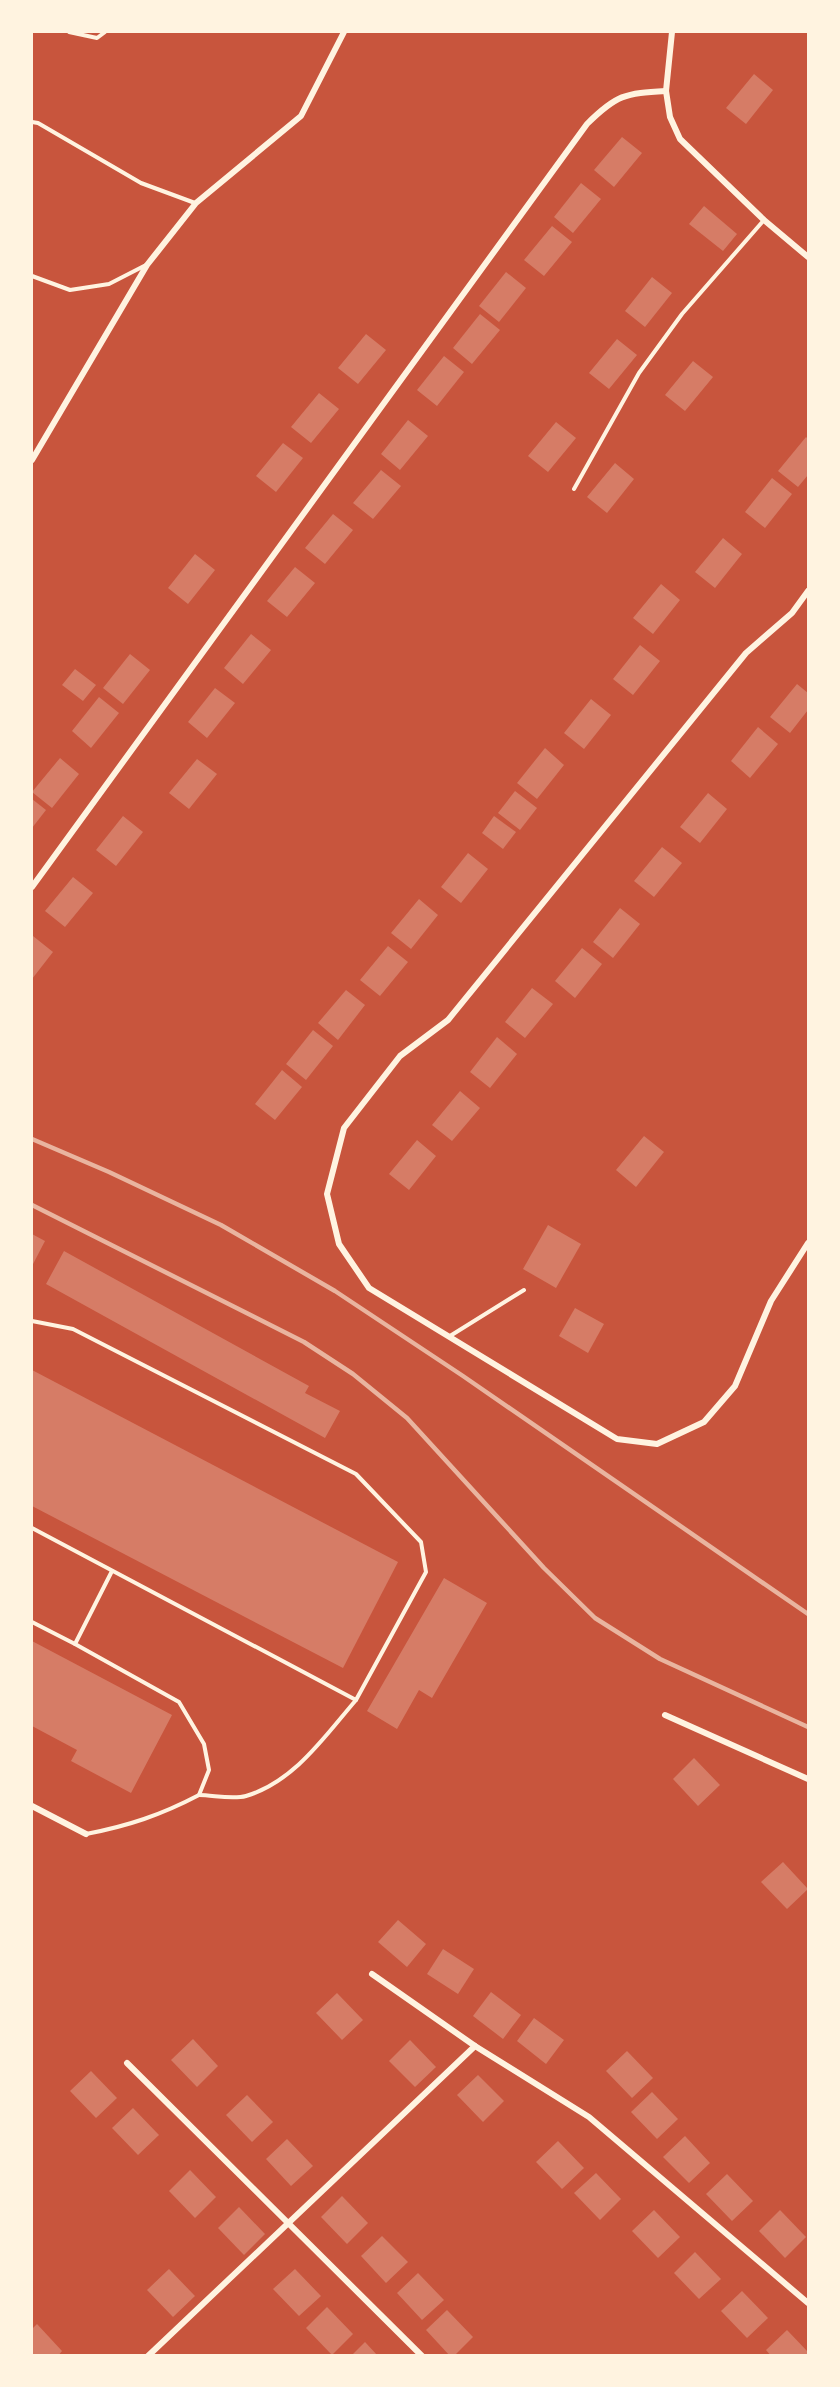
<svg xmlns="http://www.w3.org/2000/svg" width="840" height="2387" viewBox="0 0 840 2387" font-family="Lato,sans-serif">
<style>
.building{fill:#d67c66}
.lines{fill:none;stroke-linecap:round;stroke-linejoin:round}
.service{stroke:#fff3e0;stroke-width:4}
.minor{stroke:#fff3e0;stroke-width:6}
.rail{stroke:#e9b49f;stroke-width:4.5}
</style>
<rect width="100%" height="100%" fill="#c8553d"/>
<g class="building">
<polygon points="754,74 773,90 746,124 726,108"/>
<polygon points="622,137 642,153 614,187 594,170"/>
<polygon points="581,183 601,199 573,233 554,217"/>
<polygon points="704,206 737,234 723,251 689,224"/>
<polygon points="552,226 572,242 544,276 524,260"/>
<polygon points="506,272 526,288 499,322 479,306"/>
<polygon points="652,277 672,293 645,327 625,311"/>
<polygon points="480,314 500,330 472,364 453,348"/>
<polygon points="366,334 386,350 358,384 338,368"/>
<polygon points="617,339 637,355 609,389 589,373"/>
<polygon points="444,356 464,372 437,406 417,390"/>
<polygon points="693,361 713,377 685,411 665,395"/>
<polygon points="319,393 339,409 311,443 291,427"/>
<polygon points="408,420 428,436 400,470 381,454"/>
<polygon points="556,422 576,438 548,472 528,456"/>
<polygon points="806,437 808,439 808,475 798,487 778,471"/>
<polygon points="283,443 303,458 276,492 256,476"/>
<polygon points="615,463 634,479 607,513 587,497"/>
<polygon points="381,470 401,486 373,519 353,503"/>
<polygon points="772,478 792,494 765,528 745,512"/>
<polygon points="333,514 353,530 325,564 305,548"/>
<polygon points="723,538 742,554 715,588 695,572"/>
<polygon points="195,554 215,570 188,604 168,588"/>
<polygon points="295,567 315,583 287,617 267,601"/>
<polygon points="661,584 680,600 653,634 633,618"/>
<polygon points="251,634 271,650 243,684 224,668"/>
<polygon points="640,645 660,661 633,695 613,679"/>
<polygon points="130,654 150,670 123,704 103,688"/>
<polygon points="75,669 96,685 83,701 62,685"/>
<polygon points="797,684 808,693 808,710 790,733 770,717"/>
<polygon points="215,688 235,703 207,738 188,722"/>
<polygon points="99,697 119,713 91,748 72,731"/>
<polygon points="591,699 611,715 584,749 564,733"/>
<polygon points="758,727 778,744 750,778 731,761"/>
<polygon points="545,748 564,765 537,799 517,783"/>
<polygon points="60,758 79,774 52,808 32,792"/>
<polygon points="197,759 217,774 189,809 169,793"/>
<polygon points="515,791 537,808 520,830 498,813"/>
<polygon points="708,793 727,809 700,843 680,827"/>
<polygon points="32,799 46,810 32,828"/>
<polygon points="123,816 143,832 116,866 96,850"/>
<polygon points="494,816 516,832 503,849 482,833"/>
<polygon points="662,847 682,863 654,897 634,881"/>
<polygon points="468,853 488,869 461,903 441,887"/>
<polygon points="73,877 93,893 65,927 45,911"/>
<polygon points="419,899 438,915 411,949 391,933"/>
<polygon points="620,908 640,924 613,958 593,942"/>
<polygon points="33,936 53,952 32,979 32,938"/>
<polygon points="388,946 408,962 380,996 360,980"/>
<polygon points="582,948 602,964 575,998 555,981"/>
<polygon points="532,988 553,1004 525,1038 505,1022"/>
<polygon points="346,990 365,1005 338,1040 318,1023"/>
<polygon points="313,1030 333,1046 306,1080 286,1064"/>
<polygon points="497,1037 517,1054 490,1088 470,1072"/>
<polygon points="282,1070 302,1087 275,1120 255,1104"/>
<polygon points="460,1091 480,1108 452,1141 432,1125"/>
<polygon points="644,1136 664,1152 636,1187 616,1170"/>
<polygon points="417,1140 436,1156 409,1190 389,1174"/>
<polygon points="548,1225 581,1244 556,1288 523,1269"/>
<polygon points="32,1234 45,1241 32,1266"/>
<polygon points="64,1251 309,1386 305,1393 340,1411 325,1438 46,1284"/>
<polygon points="575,1308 604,1324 588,1353 559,1336"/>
<polygon points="32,1370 398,1562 343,1668 32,1506"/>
<polygon points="444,1578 487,1603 432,1698 419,1690 397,1729 367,1711"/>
<polygon points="32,1641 172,1715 131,1793 71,1761 77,1750 32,1726"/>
<polygon points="694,1758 720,1785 698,1806 673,1779"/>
<polygon points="783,1862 808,1889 787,1909 761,1882"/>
<polygon points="398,1920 426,1944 407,1967 378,1942"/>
<polygon points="443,1949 474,1969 458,1994 427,1974"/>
<polygon points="491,1992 521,2015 503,2039 473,2016"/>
<polygon points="337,1993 363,2020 342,2040 316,2013"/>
<polygon points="534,2018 564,2040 546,2064 517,2041"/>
<polygon points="193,2039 218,2066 197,2087 171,2060"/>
<polygon points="410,2040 436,2067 415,2087 389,2061"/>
<polygon points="627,2051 653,2078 632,2098 606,2071"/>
<polygon points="91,2071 117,2098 96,2118 70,2091"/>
<polygon points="478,2075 504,2101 483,2122 457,2095"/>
<polygon points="652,2092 678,2119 657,2139 631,2112"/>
<polygon points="247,2095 273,2122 252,2142 226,2115"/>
<polygon points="133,2108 159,2135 138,2155 112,2128"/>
<polygon points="685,2136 710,2163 689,2183 663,2157"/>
<polygon points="287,2139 313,2166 291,2186 266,2159"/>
<polygon points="558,2141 584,2168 562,2189 536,2162"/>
<polygon points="190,2170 216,2197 195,2218 169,2191"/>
<polygon points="596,2173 621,2199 600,2220 574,2193"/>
<polygon points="727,2174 753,2201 732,2221 706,2194"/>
<polygon points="342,2196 368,2223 347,2244 321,2217"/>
<polygon points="239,2207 265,2234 244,2255 218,2228"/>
<polygon points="654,2210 680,2237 658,2258 632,2231"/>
<polygon points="780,2210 806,2237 785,2258 759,2231"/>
<polygon points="382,2236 408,2262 386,2283 361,2256"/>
<polygon points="695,2252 721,2279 699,2299 674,2273"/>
<polygon points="169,2269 195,2296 173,2317 147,2290"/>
<polygon points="295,2269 321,2296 299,2316 273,2289"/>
<polygon points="418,2273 444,2300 422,2320 397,2293"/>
<polygon points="742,2291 768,2318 747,2338 721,2311"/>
<polygon points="327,2307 353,2334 332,2355 306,2328"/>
<polygon points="447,2310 473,2337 454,2356 450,2356 426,2330"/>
<polygon points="37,2324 62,2351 58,2356 32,2356 32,2329"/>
<polygon points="787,2330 808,2352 808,2356 771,2356 766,2350"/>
<polygon points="365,2342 378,2356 351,2356"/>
</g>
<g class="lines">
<g class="service">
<polyline points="69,32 97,38 105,32"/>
<polyline points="32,122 38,123 141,183 195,203"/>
<polyline points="32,276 70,290 109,284 146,265"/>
<polyline points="574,489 639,373 682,314 764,220"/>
<polyline points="32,1321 73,1329 356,1474 421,1542 426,1572 356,1700 32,1528"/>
<polyline points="450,1336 524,1290"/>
<polyline points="32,1622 75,1644"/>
<path d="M199,1795C213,1795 232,1800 246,1796C294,1782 325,1736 356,1700"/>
<path d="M86,1834C128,1826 161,1815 199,1795L209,1770L204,1744L179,1702L75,1644L112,1571"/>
</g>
<g class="minor">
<polyline points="672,32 666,91 670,117 680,139 764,220 808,257"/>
<polyline points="32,460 147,265 196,203 301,116 344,32"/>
<polyline points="808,591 792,613 746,653 448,1020 400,1056 344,1128 327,1194 339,1244 369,1288 617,1439 657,1444 704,1422 735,1386 771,1301 808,1243"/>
<path d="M32,887L587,124C616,95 625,93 666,91"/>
<polyline points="665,1715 808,1779"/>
<polyline points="32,1806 86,1834"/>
<polyline points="372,1974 475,2046 589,2117 808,2303"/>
<polyline points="127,2063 422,2356"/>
<polyline points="148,2356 475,2046"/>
</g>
<g class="rail">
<polyline points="32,1139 109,1172 221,1225 335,1291 463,1376 808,1614"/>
<polyline points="32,1205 304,1342 353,1374 407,1418 544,1568 595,1618 660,1659 808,1727"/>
</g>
</g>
<rect width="840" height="2387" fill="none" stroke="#fff3e0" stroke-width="66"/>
</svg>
